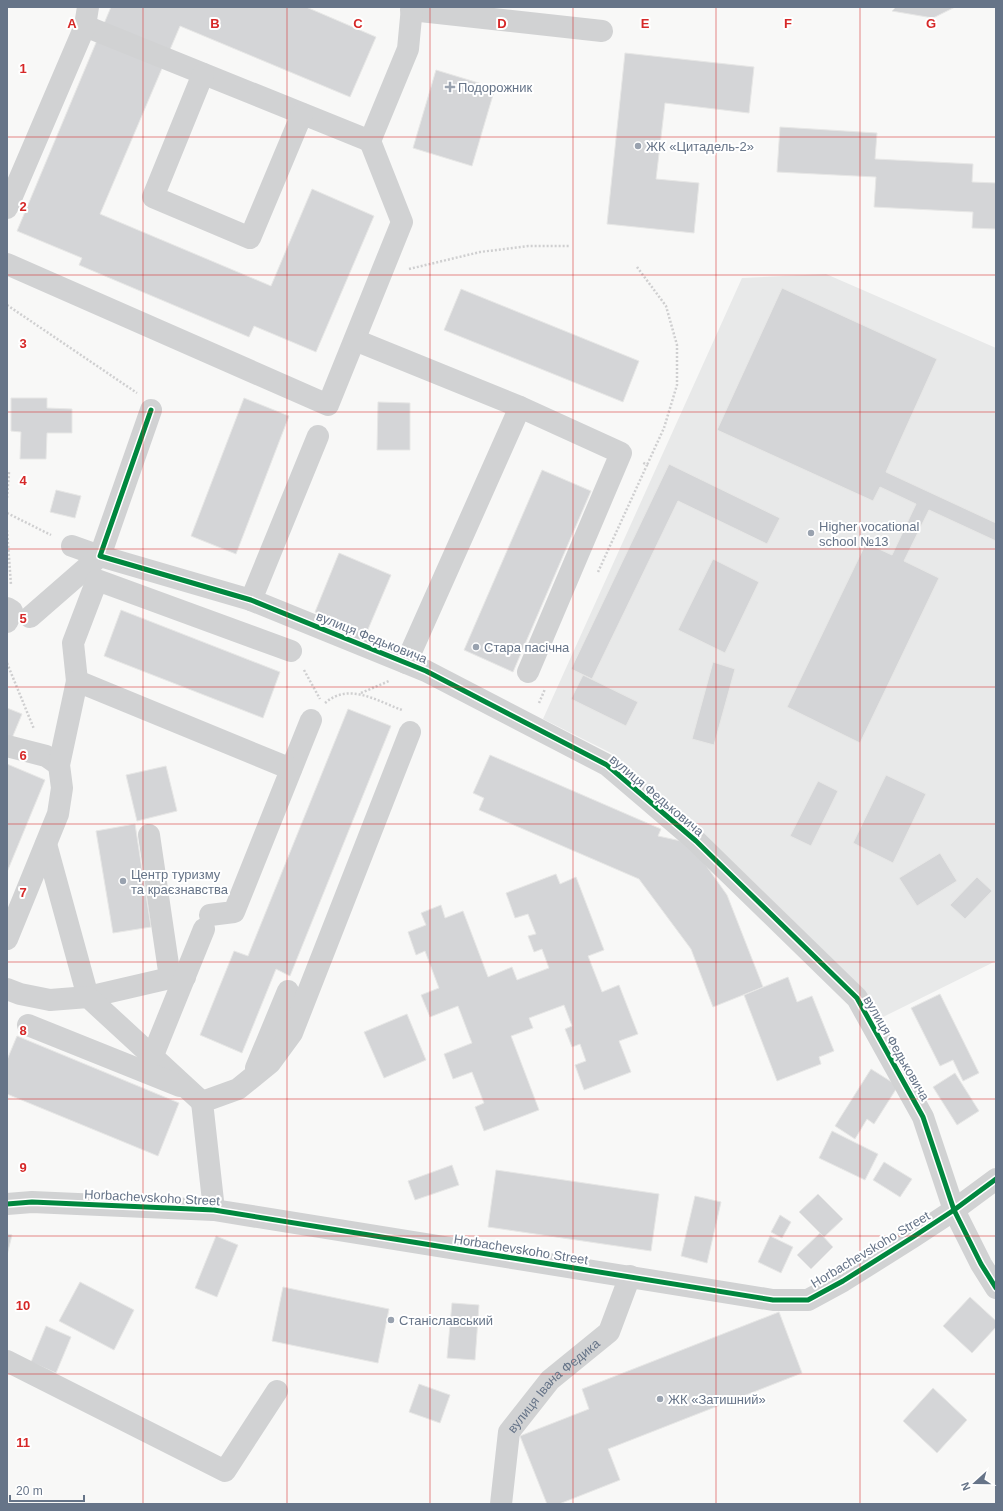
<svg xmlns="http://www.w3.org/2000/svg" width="1003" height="1511" viewBox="0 0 1003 1511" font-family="Arial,sans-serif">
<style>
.built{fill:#e8e9e9}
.building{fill:#d4d5d7;stroke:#e7e7e6}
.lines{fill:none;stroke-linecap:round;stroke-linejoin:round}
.path{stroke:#cfcfd0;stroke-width:2.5;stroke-dasharray:2 2;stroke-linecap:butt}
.minor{stroke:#d1d2d3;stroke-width:22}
.cycleway-casing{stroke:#fff;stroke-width:8}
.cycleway{stroke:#00873e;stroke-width:5}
.grid{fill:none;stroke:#d62828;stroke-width:1;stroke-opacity:0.55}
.poi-dot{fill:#99a2af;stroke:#fff;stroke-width:1.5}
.labels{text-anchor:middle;stroke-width:4;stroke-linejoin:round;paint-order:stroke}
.poi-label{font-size:13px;fill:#667488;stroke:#fff;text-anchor:start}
.street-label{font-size:13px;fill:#667488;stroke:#fff}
.grid-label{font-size:13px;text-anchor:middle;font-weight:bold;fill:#d62828;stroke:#fff;stroke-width:4;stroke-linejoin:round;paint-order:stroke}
</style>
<rect width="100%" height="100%" fill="#f8f8f7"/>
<polygon class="built" points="826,274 996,348 996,961 881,1018 865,991 702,832 611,753 543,719 742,278"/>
<g class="building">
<polygon points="111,7 306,7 376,37 350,97 180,26 100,214 271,286 312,189 374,216 316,352 254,326 249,337 79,265 82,258 17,231"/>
<polygon points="896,7 955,7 933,18 892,11"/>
<polygon points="625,53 754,67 749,113 665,103 656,179 699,183 694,233 607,224"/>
<polygon points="436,70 495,88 472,166 413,148"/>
<polygon points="780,127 877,133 875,159 973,164 972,182 996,183 996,229 972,228 973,212 874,207 876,177 777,172"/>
<polygon points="782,288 937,359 886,472 996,523 996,541 929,510 904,561 939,578 860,743 787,707 866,543 892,555 916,504 880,487 873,501 717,430"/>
<polygon points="461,289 639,361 623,402 444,330"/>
<polygon points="11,398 47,398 47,408 72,409 72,433 47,433 46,459 20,459 21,432 11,431"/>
<polygon points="244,398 289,416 236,554 191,536"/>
<polygon points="378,402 410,403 410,450 377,450"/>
<polygon points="669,464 780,518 767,544 678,501 592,679 571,669"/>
<polygon points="542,470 591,491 513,672 464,650"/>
<polygon points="56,490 81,496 75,518 50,512"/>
<polygon points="339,553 391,575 366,634 315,612"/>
<polygon points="713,559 759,582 725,653 678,630"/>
<polygon points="121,610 280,672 263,718 104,656"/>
<polygon points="713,662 735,669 714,745 692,739"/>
<polygon points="583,675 638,702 626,726 571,699"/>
<polygon points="7,708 22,714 12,738 7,736"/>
<polygon points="348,709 391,726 290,976 276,969 242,1053 200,1035 234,951 248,956"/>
<polygon points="490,755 661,829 658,836 690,843 727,895 763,987 713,1007 691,949 639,879 479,810 484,798 473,793"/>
<polygon points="7,764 45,780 7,872"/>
<polygon points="166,766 177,811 137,821 126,775"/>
<polygon points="886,775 926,794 893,863 853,843"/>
<polygon points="818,781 838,791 811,846 790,836"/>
<polygon points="135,824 151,927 113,933 96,831"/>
<polygon points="940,853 957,881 917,906 899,878"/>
<polygon points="556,874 560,884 576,877 604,950 588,956 602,992 619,985 638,1034 619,1041 631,1072 584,1090 575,1065 586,1061 580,1044 572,1047 565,1029 572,1026 564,1005 529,1018 533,1028 511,1036 539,1110 484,1131 475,1107 484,1103 472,1072 453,1079 444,1054 472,1043 458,1006 430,1017 421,995 439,988 425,951 416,955 408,932 426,925 421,913 441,905 445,918 463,911 488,977 512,967 517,980 549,968 542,949 534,952 528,936 536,934 528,914 515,918 506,893"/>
<polygon points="977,877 992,891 965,919 950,905"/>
<polygon points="788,977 797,1002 812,996 834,1051 819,1057 821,1064 777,1081 744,995"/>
<polygon points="940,994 979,1073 963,1081 953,1060 940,1066 911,1008"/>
<polygon points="407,1014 426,1060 384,1078 364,1032"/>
<polygon points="17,1036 179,1103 158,1156 7,1094 7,1060"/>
<polygon points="871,1069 898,1086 874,1124 867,1119 855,1139 835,1126"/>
<polygon points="955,1073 979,1111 957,1125 933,1087"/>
<polygon points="832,1131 878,1154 865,1180 819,1158"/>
<polygon points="884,1162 912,1179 900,1197 873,1180"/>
<polygon points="452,1165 459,1185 415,1200 408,1181"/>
<polygon points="496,1170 659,1194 651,1251 488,1227"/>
<polygon points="818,1194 843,1219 824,1237 799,1212"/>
<polygon points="695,1196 721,1202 707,1263 681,1256"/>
<polygon points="780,1215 791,1222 782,1238 771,1232"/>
<polygon points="820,1233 833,1247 811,1269 797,1255"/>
<polygon points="7,1234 12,1235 7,1255"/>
<polygon points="216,1236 238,1245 217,1297 195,1288"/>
<polygon points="770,1236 793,1247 781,1273 758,1262"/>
<polygon points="80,1282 134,1310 114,1350 59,1321"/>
<polygon points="283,1287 389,1309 378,1363 272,1341"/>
<polygon points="970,1297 996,1321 996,1327 972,1353 943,1326"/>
<polygon points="452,1303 479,1305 475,1360 447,1358"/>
<polygon points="779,1312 802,1373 608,1449 620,1480 559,1504 547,1504 520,1436 589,1409 582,1389"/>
<polygon points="46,1326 71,1337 56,1373 31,1362"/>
<polygon points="419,1384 450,1395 440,1423 409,1412"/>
<polygon points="933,1388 967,1420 937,1453 903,1421"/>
</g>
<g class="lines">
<g class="path">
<polyline points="637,267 666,306 677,345 677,385 664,428 647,465"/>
<polyline points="409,269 480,252 528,246 570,246"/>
<polyline points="7,305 137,393"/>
<polyline points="7,498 9,472"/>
<polyline points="7,513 51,535"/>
<polyline points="7,530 11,585"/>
<polyline points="598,572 647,465 642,462"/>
<polyline points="7,663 34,729"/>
<polyline points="304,670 320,699"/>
<polyline points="361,693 389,681"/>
<path d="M325,703C349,682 377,701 402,710"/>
<polyline points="539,703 545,689"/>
</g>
<g class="minor">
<polyline points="411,10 602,31"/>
<polyline points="85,26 370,141 408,49 412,7"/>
<polyline points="203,74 153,197 250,238 302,114"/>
<polyline points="7,208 85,26 88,7"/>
<polyline points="7,264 328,405 402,222 370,141"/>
<polyline points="355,340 520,407 621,453 528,672"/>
<polyline points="72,546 100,556 251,600 426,671 607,765 696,841 857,998 923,1117 954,1210 981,1264 996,1288"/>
<polyline points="100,556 151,410"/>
<polyline points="251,600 318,436"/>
<polyline points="7,608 12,611 7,622"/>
<polyline points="30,617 100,556"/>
<polyline points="406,663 520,407"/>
<polyline points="77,681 73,643 97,580 291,651"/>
<polyline points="7,746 46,756 59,765"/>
<polyline points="149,835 170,978"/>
<polyline points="46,844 88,997 170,978 185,977"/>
<polyline points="210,915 234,912 311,720"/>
<polyline points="7,939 58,814 62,788 59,765 77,681 291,769"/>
<polyline points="7,989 20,994 50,1000 88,997 202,1102"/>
<polyline points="28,1025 180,1086"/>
<polyline points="153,1055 204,929"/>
<polyline points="256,1068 288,991"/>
<polyline points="7,1204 32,1202 214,1210 773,1300 808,1300 843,1281 913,1237 954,1210 996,1179"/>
<polyline points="214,1210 202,1102 238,1089 270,1063 292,1033 410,732"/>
<polyline points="7,1361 225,1471 277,1391"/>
<path id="s1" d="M501,1504L509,1432L550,1380L609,1332L630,1276"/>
</g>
<g class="cycleway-casing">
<g id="cycleway">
<polyline points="151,410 100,556 251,600 426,671 607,765 696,841 857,998 923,1117 954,1210 981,1264 996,1288"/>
<polyline points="7,1204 32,1202 214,1210 773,1300 808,1300 843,1281 913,1237 954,1210 996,1179"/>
</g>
</g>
<use href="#cycleway" class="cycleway"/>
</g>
<path class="grid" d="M143,7V1504M287,7V1504M430,7V1504M573,7V1504M716,7V1504M860,7V1504M7,137H996M7,275H996M7,412H996M7,549H996M7,687H996M7,824H996M7,962H996M7,1099H996M7,1236H996M7,1374H996"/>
<g class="poi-dot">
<path d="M448 81h4v4h4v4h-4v4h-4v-4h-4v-4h4z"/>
<circle cx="638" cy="146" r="4"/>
<circle cx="811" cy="533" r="4"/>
<circle cx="476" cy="647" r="4"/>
<circle cx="123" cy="881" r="4"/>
<circle cx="391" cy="1320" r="4"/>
<circle cx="660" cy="1399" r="4"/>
</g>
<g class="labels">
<g class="poi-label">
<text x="458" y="92">Подорожник</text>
<text x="646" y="151">ЖК «Цитадель-2»</text>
<text x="819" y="531">Higher vocational<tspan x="819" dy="15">school №13</tspan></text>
<text x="484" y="652">Стара пасічна</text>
<text x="131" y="879">Центр туризму<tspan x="131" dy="15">та краєзнавства</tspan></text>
<text x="399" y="1325">Станіславський</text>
<text x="668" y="1404">ЖК «Затишний»</text>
</g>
<g class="street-label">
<text transform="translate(372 637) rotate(22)" y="5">вулиця Федьковича</text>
<text transform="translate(657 795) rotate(40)" y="5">вулиця Федьковича</text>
<text transform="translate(897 1048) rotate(60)" y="5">вулиця Федьковича</text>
<text transform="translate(152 1197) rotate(3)" y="5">Horbachevskoho Street</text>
<text transform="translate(521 1249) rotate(9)" y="5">Horbachevskoho Street</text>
<text transform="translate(870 1249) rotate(-31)" y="5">Horbachevskoho Street</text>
<text dy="5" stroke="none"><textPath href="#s1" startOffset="137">вулиця Івана Федика</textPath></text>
</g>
</g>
<g class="grid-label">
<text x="72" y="28">A</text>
<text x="215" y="28">B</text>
<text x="358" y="28">C</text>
<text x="502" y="28">D</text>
<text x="645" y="28">E</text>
<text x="788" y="28">F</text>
<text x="931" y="28">G</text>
<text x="23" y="73">1</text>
<text x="23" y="211">2</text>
<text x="23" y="348">3</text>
<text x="23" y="485">4</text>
<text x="23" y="623">5</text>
<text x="23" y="760">6</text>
<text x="23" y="897">7</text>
<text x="23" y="1035">8</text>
<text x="23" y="1172">9</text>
<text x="23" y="1310">10</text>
<text x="23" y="1447">11</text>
</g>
<rect width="1003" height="1511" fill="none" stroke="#667488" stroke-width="16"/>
<g transform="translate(975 1483) rotate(249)" stroke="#ffffff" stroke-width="3" paint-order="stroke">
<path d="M0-3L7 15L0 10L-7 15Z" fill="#667488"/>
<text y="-6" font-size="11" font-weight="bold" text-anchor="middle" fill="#667488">N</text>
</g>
<path d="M10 1495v6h74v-6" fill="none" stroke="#667488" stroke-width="2"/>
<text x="16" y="1495" font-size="12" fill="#667488" stroke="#ffffff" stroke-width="3" paint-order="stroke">20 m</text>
</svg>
